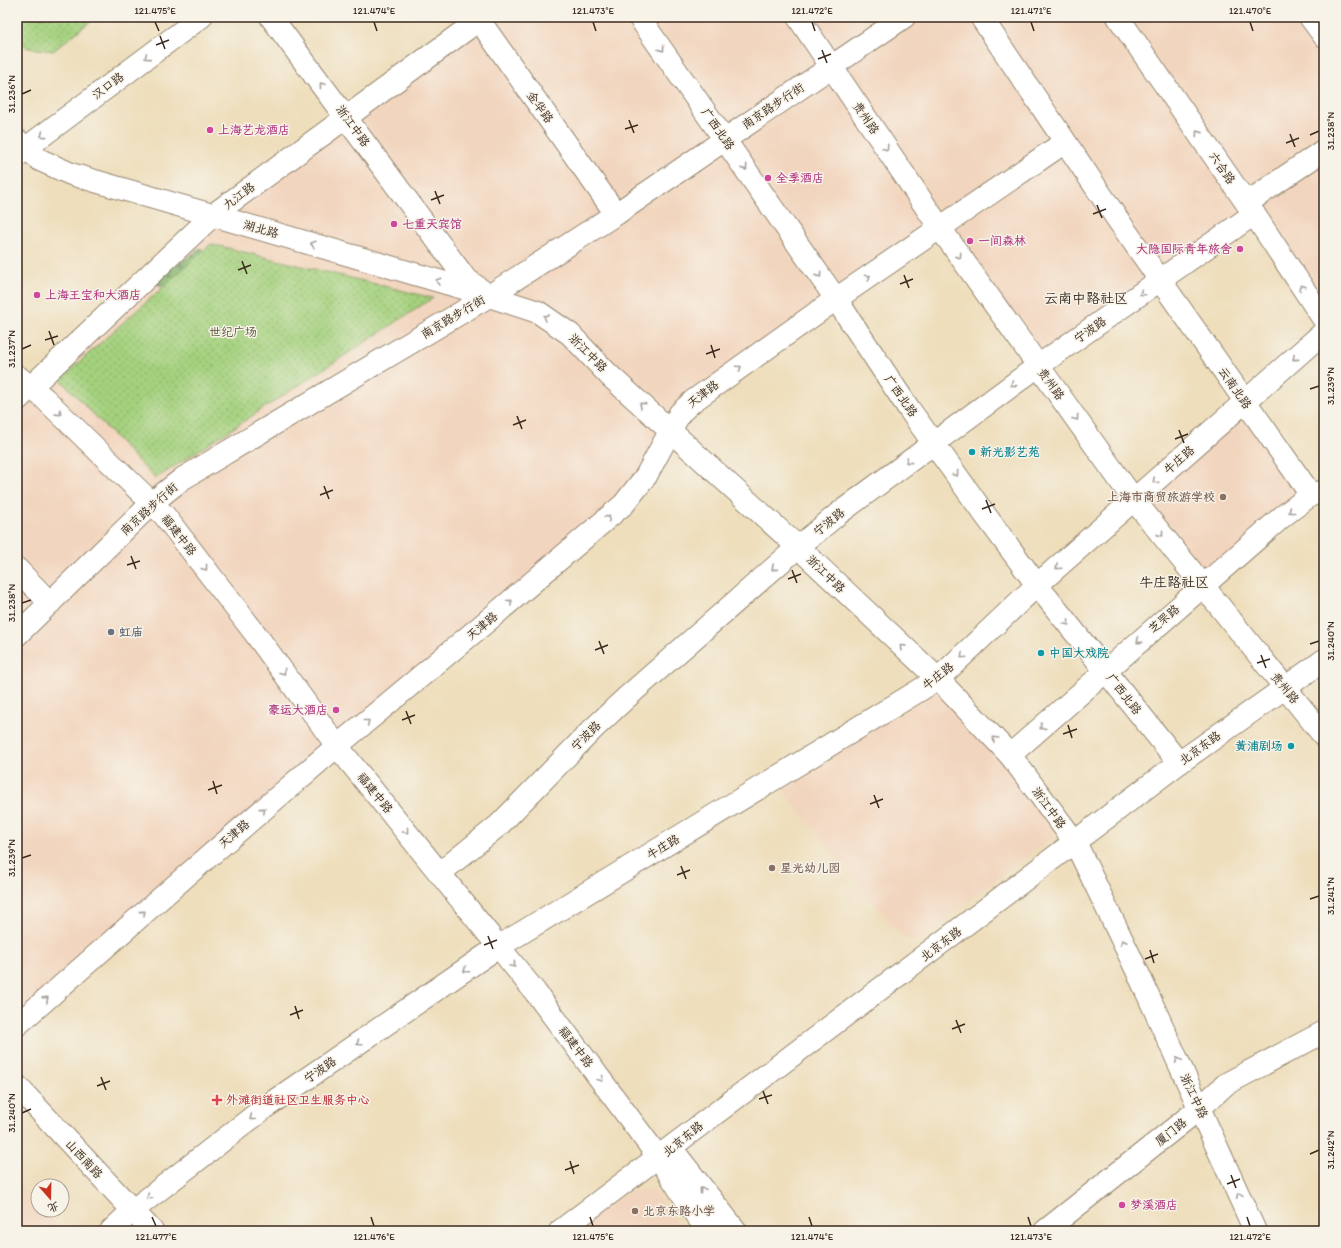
<svg xmlns="http://www.w3.org/2000/svg" width="1341" height="1248" viewBox="0 0 1341 1248" font-family="Itim,'LXGW WenKai TC',sans-serif">
<style>
.built{fill:#f2d5be}
.forest{fill:url(#forest-firs);stroke:#5f6e46}
.park{fill:url(#park-dots);stroke:#707e4e}
.lines{fill:none;stroke-linecap:round;stroke-linejoin:round}
.minor-casing{stroke:#94846d;stroke-width:24}
.major-casing{stroke:#94846d;stroke-width:24}
.minor{stroke:#fff;stroke-width:22}
.major{stroke:#fff;stroke-width:22}
.oneway{stroke:#a79f9a}
.ticks{fill:none;stroke:#3b2a1e;stroke-width:1.5}
.hotel-dot{fill:#d1479c;stroke:#f7f3e8;stroke-width:1.5}
.culture-dot{fill:#0f9aa8;stroke:#f7f3e8;stroke-width:1.5}
.education-dot{fill:#8d6e63;stroke:#f7f3e8;stroke-width:1.5}
.worship-dot{fill:#6b7280;stroke:#f7f3e8;stroke-width:1.5}
.health-dot{fill:#e0444e;stroke:#f7f3e8;stroke-width:1.5}
.labels{text-anchor:middle;stroke-width:3;stroke-linejoin:round;paint-order:stroke}
.street-label{font-size:12px;fill:#3b2a1e;stroke:#f7f3e8}
.hotel-label{font-size:12px;font-weight:bold;fill:#b23c85;stroke:#f7f3e8;text-anchor:start}
.park-label{font-size:12px;fill:#555436;stroke:#f7f3e8}
.culture-label{font-size:12px;font-weight:bold;fill:#0d838f;stroke:#f7f3e8;text-anchor:start}
.education-label{font-size:12px;font-weight:bold;fill:#785e54;stroke:#f7f3e8;text-anchor:start}
.worship-label{font-size:12px;font-weight:bold;fill:#5b616d;stroke:#f7f3e8;text-anchor:start}
.health-label{font-size:12px;font-weight:bold;fill:#be3a42;stroke:#f7f3e8;text-anchor:start}
.quarter-label{font-size:14px;fill:#3b2a1e;stroke:#f7f3e8}
.neatline{fill:none;stroke:#3b2a1e;stroke-width:1.5}
.ticks-label{font-size:10px;text-anchor:middle;fill:#3b2a1e}
</style>
<defs>
<pattern id="forest-firs" width="22" height="20" patternUnits="userSpaceOnUse"><rect width="22" height="20" fill="#83b36d"/><path d="M5 1l3.5 6h-7zM16 11l3.5 6h-7z" fill="#6c9259"/></pattern>
<pattern id="park-dots" width="8" height="8" patternUnits="userSpaceOnUse"><rect width="8" height="8" fill="#a4d17e"/><path d="M2 2h.1M6 6h.1" fill="none" stroke="#87aa67" stroke-width="1.8" stroke-linecap="round"/></pattern>
</defs>
<rect width="100%" height="100%" fill="#f7f3e8"/>
<filter id="ink" filterUnits="userSpaceOnUse"><feTurbulence type="fractalNoise" baseFrequency=".025" numOctaves="2"/><feDisplacementMap in="SourceGraphic" scale="8" xChannelSelector="R" yChannelSelector="G"/><feConvolveMatrix kernelMatrix="1 2 1 2 8 2 1 2 1" color-interpolation-filters="sRGB"/></filter>
<filter id="wash" filterUnits="userSpaceOnUse"><feTurbulence type="fractalNoise" baseFrequency=".012" numOctaves="4" result="noise"/><feDisplacementMap in="SourceGraphic" scale="16" xChannelSelector="R" yChannelSelector="G"/><feGaussianBlur stdDeviation="0.9" result="paint"/><feColorMatrix in="noise" values="0 0 0 0 0 0 0 0 0 0 0 0 0 0 0 0 0 1.4 0 .05"/><feComposite in="paint" operator="in"/></filter>
<g filter="url(#wash)">
<rect width="100%" height="100%" fill="#eedebc"/>
<g class="built">
<polygon points="483,17 1308,17 1324,38 1324,315 1254,214 1038,366 940,228 693,401 646,476 17,1025 17,400 213,215"/>
<polygon points="1243,414 1302,493 1204,575 1144,501"/>
<polygon points="938,691 972,724 1054,830 1052,837 919,939 909,940 902,937 778,785"/>
<polygon points="17,1183 38,1205 38,1210 42,1210 62,1231 17,1231"/>
<polygon points="647,1190 656,1192 683,1231 573,1231 630,1191"/>
</g>
<polygon class="forest" points="201,248 211,258 168,288 152,282"/>
<g class="park">
<polygon points="17,17 96,17 53,51 28,48 17,39"/>
<polygon points="211,244 433,298 155,479 60,379"/>
</g>
</g>
<g filter="url(#ink)">
<g class="lines">
<g class="minor-casing">
<g id="minor">
<polyline points="271,17 465,278 489,296 538,312 570,334 609,375 798,547 938,679 1010,755 1075,842 1138,973 1255,1231"/>
<polyline points="639,17 836,299 909,409 980,508 1037,585 1179,763"/>
<polyline points="798,17 940,228 1134,500 1324,736"/>
<polyline points="981,17 1118,220 1311,495"/>
<polyline points="1118,17 1254,214 1324,320"/>
<polyline points="479,20 616,214"/>
<polyline points="17,140 40,160 71,174 480,293"/>
<polyline points="17,156 26,148 201,17"/>
<polyline points="1247,203 1324,150"/>
<polyline points="17,376 44,398 164,515 254,632 337,746 536,993 659,1158 696,1215 709,1231"/>
<polyline points="17,569 50,603"/>
<polyline points="17,635 153,502 182,479 489,296 616,214 904,17"/>
<polyline points="1010,755 1283,516 1311,495 1324,491"/>
<polyline points="440,873 499,825 593,729 627,697 798,547 838,514 1038,366 1254,214"/>
<polyline points="17,1025 186,876 337,746 492,617 624,504 646,476 680,413 693,401 836,299 1065,142"/>
<polyline points="17,1086 152,1231"/>
<polyline points="671,1148 736,1231"/>
<polyline points="111,1231 132,1211 267,1106 498,947 938,679 1037,585 1324,332"/>
<polyline points="1045,1231 1200,1108 1226,1084 1324,1032"/>
</g>
</g>
<g class="major-casing">
<g id="major">
<polyline points="1310,17 1324,36"/>
<polyline points="17,400 213,215 483,17"/>
<polyline points="560,1231 1179,763 1324,660"/>
</g>
</g>
<use href="#minor" class="minor"/>
<use href="#major" class="major"/>
</g>
<defs><path id="oneway-chevron" d="M-2-3.5L2.5 0L-2 3.5" fill="none" stroke-width="1.6" stroke-linecap="round" stroke-linejoin="round"/></defs>
<g class="oneway">
<use href="#oneway-chevron" transform="translate(662 49) rotate(55)"/>
<use href="#oneway-chevron" transform="translate(147 57) rotate(143)"/>
<use href="#oneway-chevron" transform="translate(322 85) rotate(-127)"/>
<use href="#oneway-chevron" transform="translate(1198 133) rotate(-125)"/>
<use href="#oneway-chevron" transform="translate(43 135) rotate(144)"/>
<use href="#oneway-chevron" transform="translate(886 148) rotate(56)"/>
<use href="#oneway-chevron" transform="translate(745 168) rotate(55)"/>
<use href="#oneway-chevron" transform="translate(313 244) rotate(-164)"/>
<use href="#oneway-chevron" transform="translate(959 256) rotate(55)"/>
<use href="#oneway-chevron" transform="translate(819 275) rotate(55)"/>
<use href="#oneway-chevron" transform="translate(868 277) rotate(-34)"/>
<use href="#oneway-chevron" transform="translate(438 281) rotate(-164)"/>
<use href="#oneway-chevron" transform="translate(1302 287) rotate(-124)"/>
<use href="#oneway-chevron" transform="translate(1142 293) rotate(145)"/>
<use href="#oneway-chevron" transform="translate(546 317) rotate(-149)"/>
<use href="#oneway-chevron" transform="translate(1295 358) rotate(139)"/>
<use href="#oneway-chevron" transform="translate(739 368) rotate(-35)"/>
<use href="#oneway-chevron" transform="translate(1013 384) rotate(144)"/>
<use href="#oneway-chevron" transform="translate(642 405) rotate(-137)"/>
<use href="#oneway-chevron" transform="translate(59 413) rotate(44)"/>
<use href="#oneway-chevron" transform="translate(1076 418) rotate(54)"/>
<use href="#oneway-chevron" transform="translate(908 461) rotate(143)"/>
<use href="#oneway-chevron" transform="translate(956 474) rotate(55)"/>
<use href="#oneway-chevron" transform="translate(1155 481) rotate(139)"/>
<use href="#oneway-chevron" transform="translate(1291 511) rotate(142)"/>
<use href="#oneway-chevron" transform="translate(608 518) rotate(-41)"/>
<use href="#oneway-chevron" transform="translate(1161 534) rotate(51)"/>
<use href="#oneway-chevron" transform="translate(1058 567) rotate(138)"/>
<use href="#oneway-chevron" transform="translate(205 568) rotate(52)"/>
<use href="#oneway-chevron" transform="translate(774 568) rotate(139)"/>
<use href="#oneway-chevron" transform="translate(510 602) rotate(-41)"/>
<use href="#oneway-chevron" transform="translate(1067 623) rotate(52)"/>
<use href="#oneway-chevron" transform="translate(1139 641) rotate(139)"/>
<use href="#oneway-chevron" transform="translate(902 647) rotate(-136)"/>
<use href="#oneway-chevron" transform="translate(963 656) rotate(137)"/>
<use href="#oneway-chevron" transform="translate(283 672) rotate(54)"/>
<use href="#oneway-chevron" transform="translate(367 722) rotate(-39)"/>
<use href="#oneway-chevron" transform="translate(1042 727) rotate(139)"/>
<use href="#oneway-chevron" transform="translate(995 739) rotate(-134)"/>
<use href="#oneway-chevron" transform="translate(263 810) rotate(-41)"/>
<use href="#oneway-chevron" transform="translate(406 831) rotate(51)"/>
<use href="#oneway-chevron" transform="translate(143 913) rotate(-41)"/>
<use href="#oneway-chevron" transform="translate(1123 942) rotate(-116)"/>
<use href="#oneway-chevron" transform="translate(513 965) rotate(50)"/>
<use href="#oneway-chevron" transform="translate(466 970) rotate(145)"/>
<use href="#oneway-chevron" transform="translate(46 999) rotate(-42)"/>
<use href="#oneway-chevron" transform="translate(359 1043) rotate(145)"/>
<use href="#oneway-chevron" transform="translate(1178 1060) rotate(-115)"/>
<use href="#oneway-chevron" transform="translate(601 1079) rotate(53)"/>
<use href="#oneway-chevron" transform="translate(252 1118) rotate(142)"/>
<use href="#oneway-chevron" transform="translate(702 1190) rotate(-129)"/>
<use href="#oneway-chevron" transform="translate(1239 1195) rotate(-114)"/>
<use href="#oneway-chevron" transform="translate(149 1197) rotate(142)"/>
</g>
</g>
<path class="ticks" d="M155,22L159,31M374,22L377,31M593,22L596,31M812,22L815,31M1031,22L1034,31M1250,22L1253,31M160,36L165,49M156,45L169,40M822,50L827,63M818,59L831,54M22,94L31,90M629,120L634,133M625,129L638,125M1290,134L1295,147M1310,135L1319,131M1286,143L1299,138M435,191L440,204M431,200L444,195M1097,205L1102,218M1093,214L1106,209M242,261L247,274M238,270L251,265M904,275L909,288M900,284L913,279M49,331L54,345M45,340L58,336M711,345L715,358M22,349L31,345M706,354L720,349M1310,389L1319,386M517,416L522,429M513,425L526,420M1179,430L1184,443M1175,439L1188,434M324,486L329,499M320,495L333,490M986,500L991,513M982,509L995,504M131,556L136,569M127,565L140,561M792,570L797,583M788,579L801,574M22,603L31,600M599,641L604,654M1310,644L1319,641M595,650L608,645M1261,655L1266,668M1257,663L1270,659M406,711L411,724M402,720L415,715M1068,725L1072,738M1063,734L1077,729M213,781L217,794M208,790L222,785M874,795L879,808M870,804L883,799M22,858L31,855M681,866L686,879M677,875L690,870M1310,899L1319,896M488,936L493,949M484,945L497,940M1150,950L1154,963M1145,959L1158,954M295,1006L299,1019M290,1015L303,1010M956,1020L961,1033M952,1029L965,1024M101,1077L106,1090M97,1086L110,1081M763,1091L768,1104M759,1099L772,1095M22,1113L31,1109M1310,1154L1319,1150M570,1161L574,1174M565,1170L579,1165M1231,1175L1236,1188M1227,1184L1240,1179M152,1217L156,1226M371,1217L374,1226M590,1217L593,1226M809,1217L812,1226M1028,1217L1031,1226M1247,1217L1250,1226"/>
<g class="hotel-dot">
<circle cx="210" cy="130" r="4"/>
<circle cx="768" cy="178" r="4"/>
<circle cx="394" cy="224" r="4"/>
<circle cx="970" cy="241" r="4"/>
<circle cx="1240" cy="249" r="4"/>
<circle cx="37" cy="295" r="4"/>
<circle cx="336" cy="710" r="4"/>
<circle cx="1122" cy="1205" r="4"/>
</g>
<g class="culture-dot">
<circle cx="972" cy="452" r="4"/>
<circle cx="1041" cy="653" r="4"/>
<circle cx="1291" cy="746" r="4"/>
</g>
<g class="education-dot">
<circle cx="1223" cy="497" r="4"/>
<circle cx="772" cy="868" r="4"/>
<circle cx="635" cy="1211" r="4"/>
</g>
<circle class="worship-dot" cx="111" cy="632" r="4"/>
<path class="health-dot" d="M215 1094h4v4h4v4h-4v4h-4v-4h-4v-4h4z"/>
<g class="labels">
<g class="street-label">
<text transform="translate(108 86) rotate(-37)" y="4">汉口路</text>
<text transform="translate(773 106) rotate(-34)" y="4">南京路步行街</text>
<text transform="translate(540 107) rotate(54)" y="4">金华路</text>
<text transform="translate(866 118) rotate(56)" y="4">贵州路</text>
<text transform="translate(353 126) rotate(54)" y="4">浙江中路</text>
<text transform="translate(718 129) rotate(55)" y="4">广西北路</text>
<text transform="translate(1222 168) rotate(55)" y="4">六合路</text>
<text transform="translate(239 196) rotate(-37)" y="4">九江路</text>
<text transform="translate(261 229) rotate(16)" y="4">湖北路</text>
<text transform="translate(453 317) rotate(-31)" y="4">南京路步行街</text>
<text transform="translate(1090 330) rotate(-35)" y="4">宁波路</text>
<text transform="translate(588 353) rotate(45)" y="4">浙江中路</text>
<text transform="translate(1051 384) rotate(54)" y="4">贵州路</text>
<text transform="translate(1235 388) rotate(55)" y="4">云南北路</text>
<text transform="translate(703 394) rotate(-38)" y="4">天津路</text>
<text transform="translate(901 396) rotate(55)" y="4">广西北路</text>
<text transform="translate(1179 460) rotate(-41)" y="4">牛庄路</text>
<text transform="translate(149 509) rotate(-42)" y="4">南京路步行街</text>
<text transform="translate(829 522) rotate(-39)" y="4">宁波路</text>
<text transform="translate(179 535) rotate(52)" y="4">福建中路</text>
<text transform="translate(826 574) rotate(44)" y="4">浙江中路</text>
<text transform="translate(1164 619) rotate(-41)" y="4">芝罘路</text>
<text transform="translate(482 626) rotate(-40)" y="4">天津路</text>
<text transform="translate(938 676) rotate(-38)" y="4">牛庄路</text>
<text transform="translate(1285 688) rotate(51)" y="4">贵州路</text>
<text transform="translate(1124 694) rotate(52)" y="4">广西北路</text>
<text transform="translate(586 736) rotate(-45)" y="4">宁波路</text>
<text transform="translate(1200 748) rotate(-36)" y="4">北京东路</text>
<text transform="translate(375 793) rotate(51)" y="4">福建中路</text>
<text transform="translate(1049 808) rotate(54)" y="4">浙江中路</text>
<text transform="translate(234 834) rotate(-41)" y="4">天津路</text>
<text transform="translate(663 847) rotate(-31)" y="4">牛庄路</text>
<text transform="translate(941 944) rotate(-37)" y="4">北京东路</text>
<text transform="translate(576 1047) rotate(53)" y="4">福建中路</text>
<text transform="translate(320 1070) rotate(-35)" y="4">宁波路</text>
<text transform="translate(1194 1096) rotate(65)" y="4">浙江中路</text>
<text transform="translate(1171 1132) rotate(-39)" y="4">厦门路</text>
<text transform="translate(683 1139) rotate(-39)" y="4">北京东路</text>
<text transform="translate(84 1159) rotate(47)" y="4">山西南路</text>
</g>
<g class="hotel-label">
<text x="218" y="134">上海艺龙酒店</text>
<text x="776" y="182">全季酒店</text>
<text x="402" y="228">七重天宾馆</text>
<text x="978" y="245">一间森林</text>
<text x="1232" y="253" text-anchor="end">大隐国际青年旅舍</text>
<text x="45" y="299">上海王宝和大酒店</text>
<text x="328" y="714" text-anchor="end">豪运大酒店</text>
<text x="1130" y="1209">梦溪酒店</text>
</g>
<g class="park-label">
<text x="233" y="336">世纪广场</text>
</g>
<g class="culture-label">
<text x="980" y="456">新光影艺苑</text>
<text x="1049" y="657">中国大戏院</text>
<text x="1283" y="750" text-anchor="end">黄浦剧场</text>
</g>
<g class="education-label">
<text x="1215" y="501" text-anchor="end">上海市商贸旅游学校</text>
<text x="780" y="872">星光幼儿园</text>
<text x="643" y="1215">北京东路小学</text>
</g>
<g class="worship-label">
<text x="119" y="636">虹庙</text>
</g>
<g class="health-label">
<text x="226" y="1104">外滩街道社区卫生服务中心</text>
</g>
<g class="quarter-label">
<text x="1086" y="303">云南中路社区</text>
<text x="1174" y="587">牛庄路社区</text>
</g>
</g>
<rect width="1341" height="1248" fill="none" stroke="#f7f3e8" stroke-width="44"/>
<g transform="translate(50 1198) rotate(160)"><circle r="19" fill="#f7f3e8" stroke="#aca397"/>
<path d="M0-3L7 15L0 10L-7 15Z" fill="#c8321e"/>
<text y="-6" font-size="11" font-weight="bold" text-anchor="middle" fill="#3b2a1e">北</text>
</g>
<rect x="22" y="22" width="1297" height="1204" class="neatline"/>
<g class="ticks-label">
<text x="155" y="14">121.475°E</text>
<text x="374" y="14">121.474°E</text>
<text x="593" y="14">121.473°E</text>
<text x="812" y="14">121.472°E</text>
<text x="1031" y="14">121.471°E</text>
<text x="1250" y="14">121.470°E</text>
<text transform="translate(11 94) rotate(-90)" y="4">31.236°N</text>
<text transform="translate(1330 131) rotate(-90)" y="4">31.238°N</text>
<text transform="translate(11 349) rotate(-90)" y="4">31.237°N</text>
<text transform="translate(1330 386) rotate(-90)" y="4">31.239°N</text>
<text transform="translate(11 603) rotate(-90)" y="4">31.238°N</text>
<text transform="translate(1330 641) rotate(-90)" y="4">31.240°N</text>
<text transform="translate(11 858) rotate(-90)" y="4">31.239°N</text>
<text transform="translate(1330 896) rotate(-90)" y="4">31.241°N</text>
<text transform="translate(11 1113) rotate(-90)" y="4">31.240°N</text>
<text transform="translate(1330 1150) rotate(-90)" y="4">31.242°N</text>
<text x="156" y="1240">121.477°E</text>
<text x="374" y="1240">121.476°E</text>
<text x="593" y="1240">121.475°E</text>
<text x="812" y="1240">121.474°E</text>
<text x="1031" y="1240">121.473°E</text>
<text x="1250" y="1240">121.472°E</text>
</g>
</svg>
